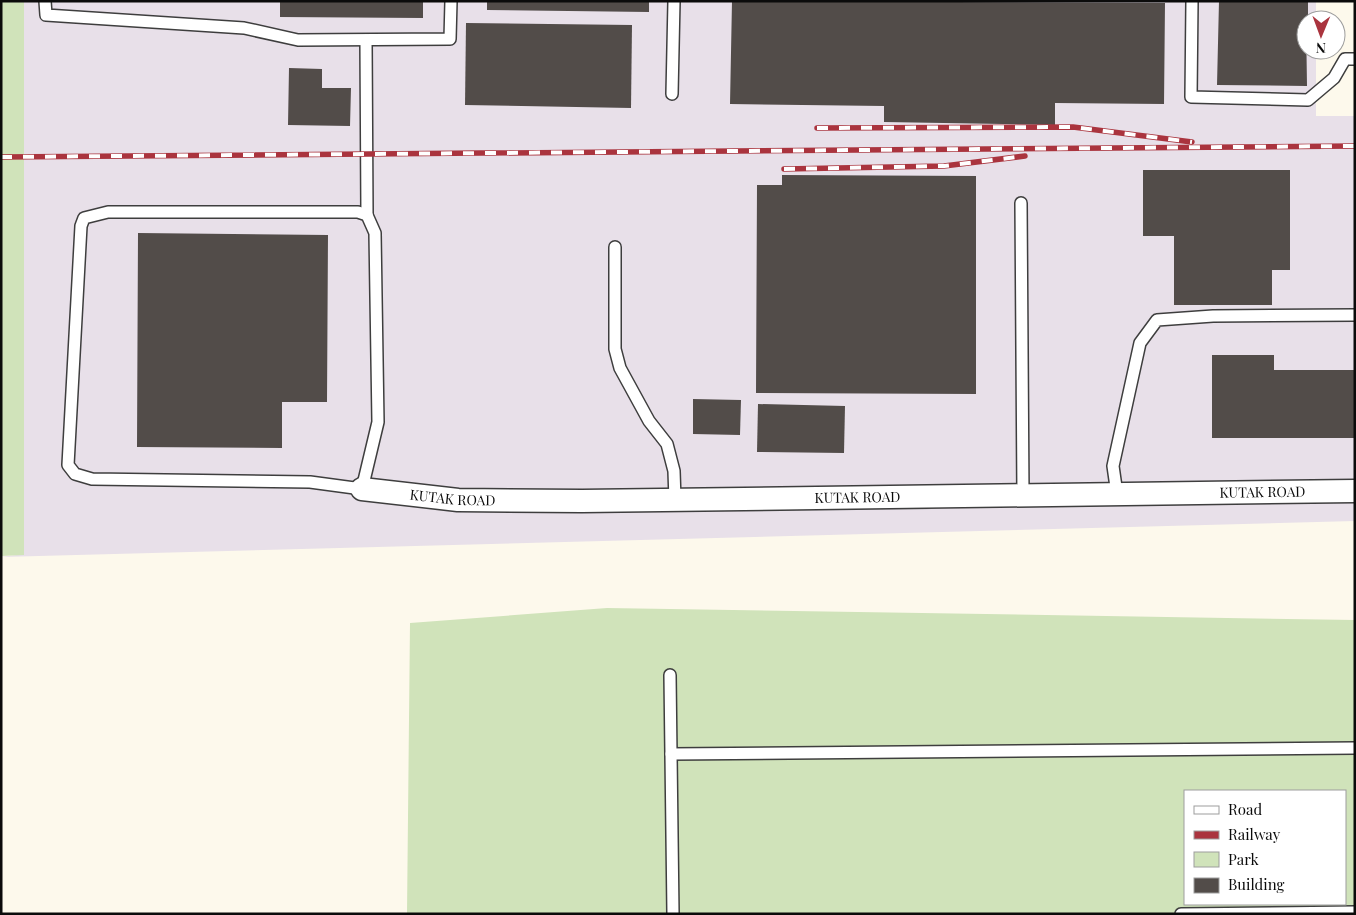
<svg xmlns="http://www.w3.org/2000/svg" width="1356" height="915" viewBox="0 0 1356 915" font-family="'Playfair Display',serif">
<style>
.industrial{fill:#e8e0e9}
.green{fill:#d0e3ba;fill-rule:evenodd}
.building{fill:#524c49}
.lines{fill:none;stroke-linecap:round;stroke-linejoin:round}
.lane-casing{stroke:#3e3e3e;stroke-width:14}
.street-casing{stroke:#3e3e3e;stroke-width:25}
.lane{stroke:#fff;stroke-width:11}
.street{stroke:#fff;stroke-width:22}
.rail-casing{stroke:#aa343e;stroke-width:5.5}
.rail{stroke:#fff;stroke-width:4;stroke-dasharray:11;stroke-linecap:butt}
.labels{text-anchor:middle;stroke-width:5;stroke-linejoin:round;paint-order:stroke}
.street-label{font-size:14px;fill:#0b0b0b;stroke:#fff}
</style>
<rect width="100%" height="100%" fill="#fdf9ec"/>
<polygon class="industrial" points="24,1 1316,1 1316,20 1306,20 1306,50 1316,50 1316,116 1355,116 1355,521 1,557 24,554"/>
<g class="green">
<polygon points="1,1 24,1 24,555 1,556"/>
<path d="M607,608L1355,620V914H407L410,623ZM1185,791H1345V904H1185Z"/>
</g>
<g class="building">
<polygon points="280,1 423,1 423,18 280,17"/>
<polygon points="487,1 649,1 649,12 487,10"/>
<polygon points="732,1 1165,3 1164,104 1055,103 1055,125 884,122 884,106 730,104"/>
<polygon points="1219,1 1308,1 1308,20 1306,20 1307,86 1217,85"/>
<polygon points="466,23 632,25 631,108 465,105"/>
<polygon points="289,68 322,69 322,88 351,88 350,126 288,125"/>
<polygon points="1143,170 1290,170 1290,270 1272,270 1272,305 1174,305 1174,236 1143,236"/>
<polygon points="782,175 976,176 976,394 756,393 757,185 782,185"/>
<polygon points="138,233 328,235 327,402 282,402 282,448 137,447"/>
<polygon points="1212,355 1274,355 1274,370 1355,370 1355,438 1212,438"/>
<polygon points="693,399 741,400 740,435 693,434"/>
<polygon points="758,404 845,406 844,453 757,452"/>
</g>
<g class="lines">
<g class="lane-casing">
<g id="lane">
<polyline points="45,1 46,15 244,28 298,40 450,39 451,1"/>
<polyline points="1192,1 1191,97 1308,100 1334,78 1345,59 1355,59"/>
<polyline points="366,40 367,215"/>
<polyline points="672,94 674,1"/>
<polyline points="1021,203 1023,496"/>
<polygon points="108,212 358,212 367,215 375,233 378,422 362,489 310,482 92,479 75,474 68,465 81,226 84,218"/>
<polyline points="615,247 615,349 620,368 649,421 667,444 674,471 675,500"/>
<polyline points="1117,494 1113,466 1140,343 1157,320 1213,316 1355,315"/>
<polyline points="670,675 673,914"/>
<polyline points="671,754 1355,748"/>
<polyline points="1181,914 1355,912"/>
</g>
</g>
<g class="street-casing">
<g id="street">
<path id="s1" d="M362,489L458,500L582,501L1355,491"/>
</g>
</g>
<use href="#lane" class="lane"/>
<use href="#street" class="street"/>
<g class="rail-casing">
<g id="rail">
<polyline points="817,128 1073,127 1192,142"/>
<polyline points="1,157 1355,146"/>
<polyline points="784,169 944,166 1025,156"/>
</g>
</g>
<use href="#rail" class="rail"/>
</g>
<g class="labels">
<g class="street-label">
<text dy="5" stroke="none"><textPath href="#s1" startOffset="901">KUTAK ROAD</textPath></text>
<text dy="5" stroke="none"><textPath href="#s1" startOffset="91">KUTAK ROAD</textPath></text>
<text dy="5" stroke="none"><textPath href="#s1" startOffset="496">KUTAK ROAD</textPath></text>
</g>
</g>
<rect width="1356" height="915" fill="none" stroke="#0b0b0b" stroke-width="5"/>
<rect x="1184" y="790" width="162" height="115" fill="#ffffff" stroke="#9d9d9d"/>
<rect x="1194" y="806" width="25" height="8" fill="#ffffff" stroke="#9d9d9d"/>
<text x="1228" y="815" font-size="15" fill="#0b0b0b">Road</text>
<rect x="1194" y="831" width="25" height="8" fill="#aa343e" stroke="#9d9d9d"/>
<text x="1228" y="840" font-size="15" fill="#0b0b0b">Railway</text>
<rect x="1194" y="852" width="25" height="15" fill="#d0e3ba" stroke="#9d9d9d"/>
<text x="1228" y="865" font-size="15" fill="#0b0b0b">Park</text>
<rect x="1194" y="878" width="25" height="15" fill="#524c49" stroke="#9d9d9d"/>
<text x="1228" y="890" font-size="15" fill="#0b0b0b">Building</text>
<g transform="translate(1321 35) rotate(181)"><circle r="24" fill="#ffffff" stroke="#9d9d9d"/>
<path d="M0-4L9 19L0 12L-9 19Z" fill="#aa343e"/>
<text y="-8" font-size="14" font-weight="bold" text-anchor="middle" fill="#0b0b0b">N</text>
</g>
</svg>
